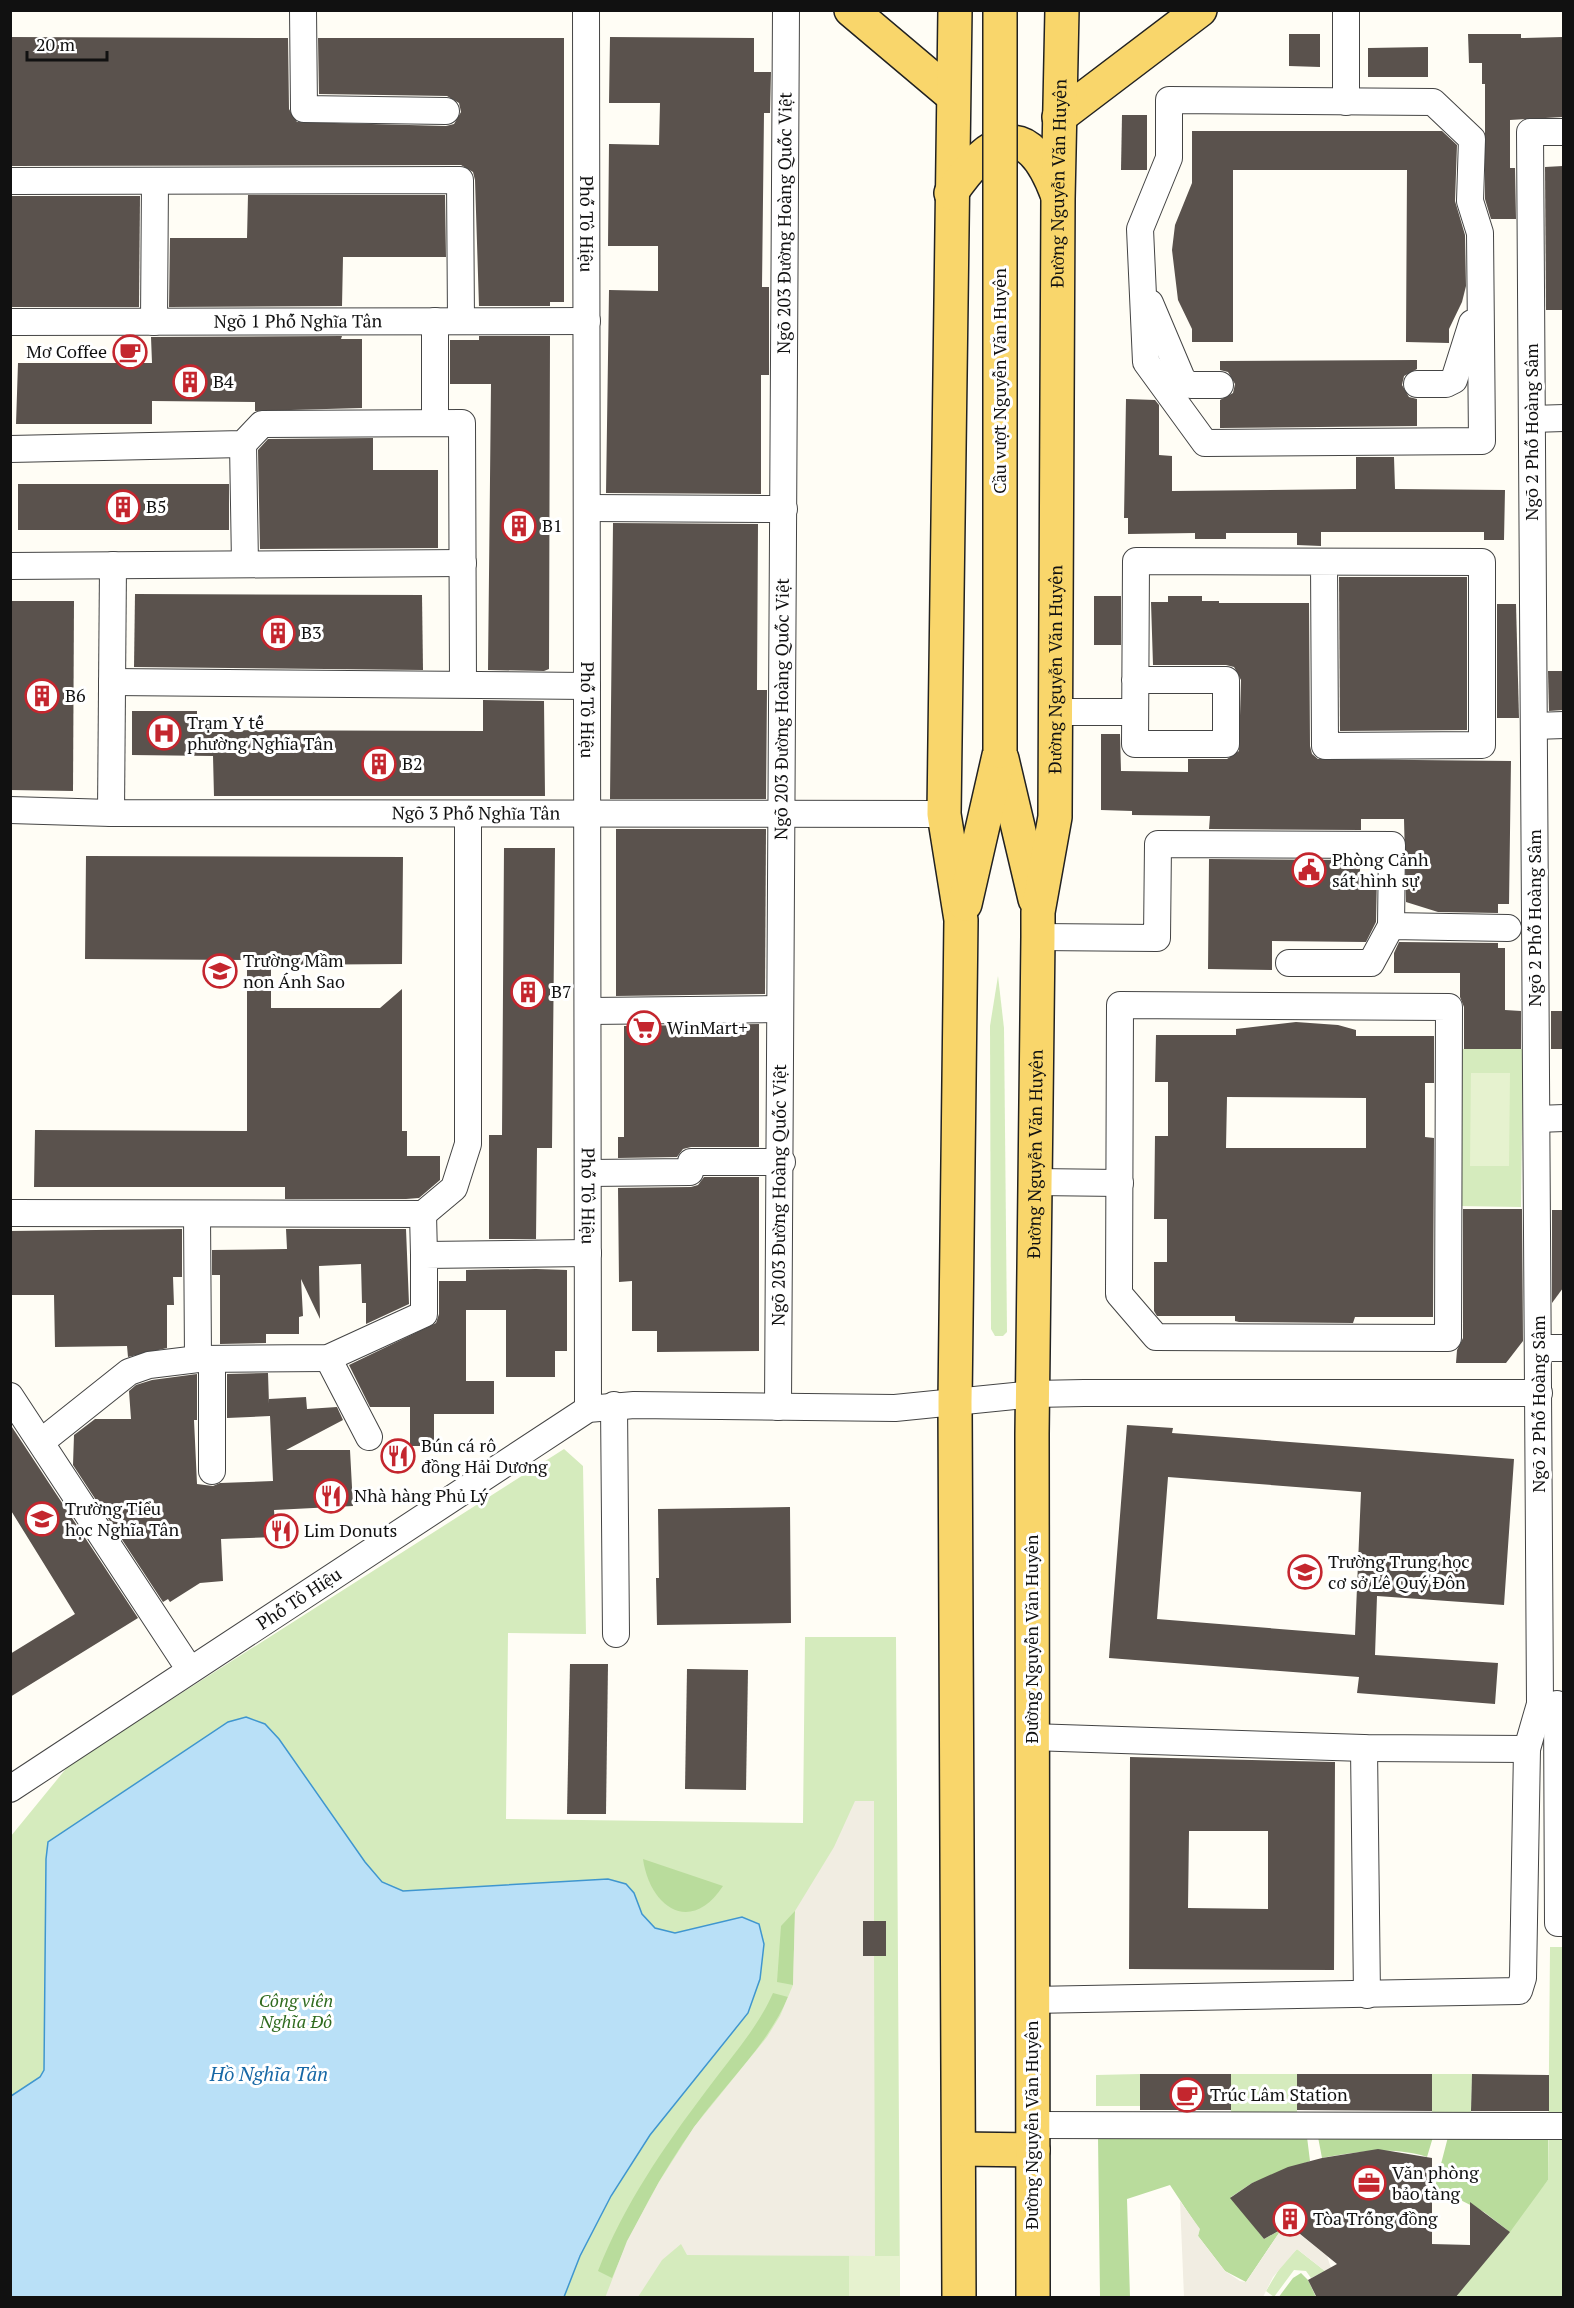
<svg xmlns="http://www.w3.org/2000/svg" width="1574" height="2308" viewBox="0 0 1574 2308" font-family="'PT Serif',serif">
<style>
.green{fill:#d5ebbd}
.forest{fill:#b9dc9c}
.pitch{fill:#e6f2cf}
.plaza{fill:#f1ede2}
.water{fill:#b9e0f7;stroke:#3f96cf;stroke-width:1.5}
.building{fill:#5a524d;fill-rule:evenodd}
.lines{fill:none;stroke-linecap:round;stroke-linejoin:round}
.minor-casing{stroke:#444;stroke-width:28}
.major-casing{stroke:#222;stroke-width:36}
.minor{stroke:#fff;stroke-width:26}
.major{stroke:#f9d66b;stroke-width:33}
.major-bridge-casing{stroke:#222;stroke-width:36;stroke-linecap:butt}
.major-bridge{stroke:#f9d66b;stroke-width:33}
.labels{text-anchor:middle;stroke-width:6;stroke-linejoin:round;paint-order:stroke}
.street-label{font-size:18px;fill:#111;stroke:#fff}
.poi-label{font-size:18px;fill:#111;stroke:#fff;text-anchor:start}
.park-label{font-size:18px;font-style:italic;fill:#2f6b1f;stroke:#fff}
.water-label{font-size:20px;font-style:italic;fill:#1768a6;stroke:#fff}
</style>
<rect width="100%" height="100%" fill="#fffdf5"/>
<g class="green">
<polygon points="998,976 1004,1028 1007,1332 1003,1336 995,1336 991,1329 990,1026"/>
<polygon points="1460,1049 1523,1049 1521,1207 1458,1206"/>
<polygon points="564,1449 583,1466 586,1634 508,1633 506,1819 803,1823 805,1637 896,1637 900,2297 11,2298 11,1836 69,1765"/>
<polygon points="1550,1947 1563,1947 1563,2297 1459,2298 1457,2295 1548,2180"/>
<polygon points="1140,2074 1140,2106 1096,2106 1096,2075"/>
<rect x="1231" y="2074" width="66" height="41"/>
<polygon points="1432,2074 1472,2074 1471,2115 1432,2114"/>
<polygon points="1297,2249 1325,2271 1311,2278 1306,2271 1294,2270 1274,2297 1266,2291 1284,2261"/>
</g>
<g class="forest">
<path d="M643,1859L723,1886C691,1935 650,1908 643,1859Z"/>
<polygon points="795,1911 793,1985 777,1982 781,1926"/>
<path d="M773,1993L788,1997C767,2046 726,2083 695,2126C661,2173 634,2225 612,2278L598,2271C624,2205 663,2148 706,2091C730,2058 756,2031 773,1993Z"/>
<polygon points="1098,2137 1307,2137 1310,2161 1252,2183 1231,2197 1264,2239 1281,2230 1246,2282 1225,2271 1198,2236 1199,2229 1170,2185 1127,2199 1130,2297 1100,2297"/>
<path d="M1318,2137H1433L1427,2157C1393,2146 1356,2152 1322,2158Z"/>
<polygon points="1448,2137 1548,2137 1548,2180 1510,2232 1484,2212 1435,2187"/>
<polygon points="1301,2273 1308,2280 1316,2297 1278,2298 1293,2278"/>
</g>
<g class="pitch">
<polygon points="1471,1073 1510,1073 1509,1166 1470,1166"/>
<polygon points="849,2256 900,2256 900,2297 849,2298"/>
</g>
<g class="plaza">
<polygon points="855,1801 874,1801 874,1921 863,1922 863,1956 874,1956 875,2256 687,2255 681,2244 662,2260 638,2297 605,2298 627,2241 659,2182 694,2127 767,2037 780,2016 793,1985 795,1911 834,1847"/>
<polygon points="1180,2201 1200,2229 1198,2236 1225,2271 1240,2281 1246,2282 1281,2230 1288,2225 1327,2256 1331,2268 1325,2271 1297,2249 1273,2277 1263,2297 1184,2297"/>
</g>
<polygon class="water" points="246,1717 265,1724 279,1739 365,1862 382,1882 403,1891 608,1879 626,1884 634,1893 642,1914 655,1928 675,1933 742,1917 759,1924 764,1944 760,1979 748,2013 650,2135 611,2196 580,2256 564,2297 11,2297 11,2096 40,2077 44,2070 46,1859 48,1842 228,1722"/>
<g class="building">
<polygon points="1289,34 1320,34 1320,67 1289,66"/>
<polygon points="1468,34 1521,34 1521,38 1563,37 1563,117 1510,120 1510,168 1515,168 1516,219 1491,219 1485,199 1485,84 1482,84 1482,63 1469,63"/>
<polygon points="10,37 288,38 289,109 297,122 446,126 454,124 461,112 459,103 447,96 319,94 318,38 564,38 564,302 550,302 550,306 479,306 475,180 473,172 461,165 10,166"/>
<polygon points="610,37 754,38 754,72 771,72 770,113 764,113 762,287 769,287 769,375 761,375 761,494 606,493 609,290 658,291 658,246 608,246 609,144 659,145 660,103 609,103"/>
<polygon points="1428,47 1428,77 1368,77 1368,48"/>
<polygon points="1122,115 1147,115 1147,170 1121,170"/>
<polygon points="1192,131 1442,131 1457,145 1455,201 1465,235 1466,286 1462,302 1449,329 1449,343 1406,342 1407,170 1233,170 1233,342 1192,342 1192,329 1178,300 1172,250 1175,225 1192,183"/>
<polygon points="1563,166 1563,310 1546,310 1545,167"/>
<polygon points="248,195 445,195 446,257 343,257 342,306 169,307 170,238 247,238"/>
<polygon points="10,196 140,196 139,307 10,307"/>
<polygon points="342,336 341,339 362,339 362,408 255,411 255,402 152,401 152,424 16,424 18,363 152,363 151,337"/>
<polygon points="479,336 550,336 549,669 544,671 488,670 491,384 450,384 450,340 479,340"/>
<polygon points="1417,360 1417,369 1404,376 1402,385 1409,397 1417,399 1417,426 1220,428 1220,400 1233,393 1235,384 1228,372 1220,370 1220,361"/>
<polygon points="1126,399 1155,400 1159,405 1159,455 1172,456 1172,491 1356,489 1356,457 1394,457 1395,489 1505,490 1504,540 1484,540 1484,532 1321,532 1321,546 1297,545 1297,533 1226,533 1226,539 1195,539 1195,533 1128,534 1128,518 1124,518"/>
<polygon points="373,438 373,470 438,470 438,548 260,549 258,450 268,439"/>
<rect x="18" y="484" width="211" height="46"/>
<polygon points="613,523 758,524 757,690 767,690 766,799 610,799"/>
<polygon points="1339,577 1467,577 1467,730 1340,731"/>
<polygon points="135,594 422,595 423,670 134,667"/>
<rect x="1094" y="596" width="27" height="49"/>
<polygon points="1168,596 1202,596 1202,601 1219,601 1219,603 1309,603 1310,746 1312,754 1318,759 1511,761 1509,904 1498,904 1498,913 1438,912 1406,902 1404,819 1361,819 1361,830 1209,829 1210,816 1132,815 1132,811 1101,810 1101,734 1120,734 1121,771 1188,772 1188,759 1227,759 1239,751 1241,680 1234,667 1226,665 1153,665 1151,602 1168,602"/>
<polygon points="10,601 74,601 73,791 10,790"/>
<polygon points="1497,604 1516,604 1519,718 1497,718"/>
<polygon points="1548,671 1563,671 1563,710 1549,711"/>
<polygon points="483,700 544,701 545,796 214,796 213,756 132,755 132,711 197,711 197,730 483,731"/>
<polygon points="616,829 766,829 765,994 616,996"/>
<polygon points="504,848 555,848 552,1148 537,1148 536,1239 489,1239 489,1135 502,1135"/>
<polygon points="86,856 403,857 402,964 271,965 271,1008 380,1008 402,989 402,1131 407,1131 407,1156 440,1156 440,1180 419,1198 406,1199 285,1199 285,1187 34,1187 35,1130 247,1131 247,960 85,959"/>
<polygon points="1209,859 1360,860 1360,876 1377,876 1376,922 1366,942 1272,941 1272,970 1208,969"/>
<polygon points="1399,942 1498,943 1498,948 1505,948 1505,1010 1521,1011 1521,1049 1464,1049 1464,1007 1460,997 1460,973 1394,973 1394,953"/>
<rect x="1551" y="1011" width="12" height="38"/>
<path d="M1296,1022L1338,1025L1356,1030V1036H1434V1083H1425V1137L1434,1138L1433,1317H1355L1353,1323L1239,1322L1235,1321V1316H1157L1154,1311V1262H1167V1219H1154L1155,1136H1168V1082H1155L1156,1035H1236V1029ZM1227,1097L1366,1098V1148H1226Z"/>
<polygon points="759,1024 759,1147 691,1147 683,1149 677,1157 618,1158 618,1137 624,1137 624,1026"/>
<polygon points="704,1177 759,1177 759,1351 657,1352 657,1331 632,1331 632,1281 619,1282 618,1188 691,1187 698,1185"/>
<polygon points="1463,1209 1522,1209 1523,1341 1506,1363 1456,1363 1457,1350 1463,1338"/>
<polygon points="1552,1210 1563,1210 1563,1288 1552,1303"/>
<polygon points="182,1229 182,1277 173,1277 174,1305 167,1305 167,1348 128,1357 127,1346 55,1347 54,1295 10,1295 10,1231"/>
<polygon points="286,1229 406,1229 409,1304 366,1324 366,1303 362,1303 361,1264 319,1266 320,1319 301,1279 303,1316 299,1317 299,1334 266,1334 266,1343 220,1344 220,1275 212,1275 212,1250 287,1249"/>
<polygon points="536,1269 567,1270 567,1351 555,1351 555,1377 506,1377 506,1310 466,1310 466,1381 494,1381 494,1414 434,1414 434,1446 410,1446 410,1407 370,1407 349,1365 436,1323 439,1314 439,1281 466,1281 466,1270"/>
<polygon points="268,1373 269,1404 269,1399 306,1397 307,1409 337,1407 343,1420 286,1450 350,1450 353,1506 274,1510 276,1537 221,1539 223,1581 200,1583 170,1602 168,1599 163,1602 73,1465 74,1435 95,1419 131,1419 129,1391 136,1385 152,1380 197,1374 197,1420 194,1420 197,1484 213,1486 220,1483 273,1481 270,1416 227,1418 227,1374"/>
<polygon points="10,1424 138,1618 10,1697 10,1654 75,1614 10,1509"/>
<path d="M1127,1425L1173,1428L1172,1433L1514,1459L1504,1605L1377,1596L1375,1655L1498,1663L1495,1704L1357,1693L1359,1677L1109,1658ZM1168,1477L1361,1492L1355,1635L1157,1619Z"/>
<polygon points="790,1507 791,1623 657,1625 656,1578 659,1578 658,1509"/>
<polygon points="570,1664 608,1664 606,1814 567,1814"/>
<polygon points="687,1669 748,1670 746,1790 685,1789"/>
<path d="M1130,1757L1335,1762L1334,1970L1129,1969ZM1189,1831H1268V1909L1188,1908Z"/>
<rect x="863" y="1921" width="23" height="35"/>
<rect x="1140" y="2074" width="91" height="36"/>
<polygon points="1297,2074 1432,2074 1432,2111 1297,2110"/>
<polygon points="1472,2074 1549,2075 1549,2111 1471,2111"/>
<polygon points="1378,2149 1432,2158 1432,2244 1470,2245 1470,2202 1510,2232 1455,2298 1317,2298 1308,2280 1337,2264 1289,2225 1264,2239 1230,2198 1252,2183 1288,2167 1322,2158"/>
</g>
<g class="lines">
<g class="minor-casing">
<g id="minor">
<polyline points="303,10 304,109 446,111"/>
<path id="s1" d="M586,10L588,1409"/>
<polyline points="1346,10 1346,102"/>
<polygon points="1169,100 1433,102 1472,139 1470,201 1480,233 1482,441 1205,443 1146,362 1140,229 1169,158"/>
<polyline points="10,181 460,180 461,321"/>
<polyline points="1150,303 1183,381 1191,385 1220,385"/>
<polyline points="435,321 435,423"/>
<path id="s2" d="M10,322L587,321"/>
<polyline points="154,322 155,181"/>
<polyline points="1417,384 1446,384 1454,380 1472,323"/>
<polyline points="1532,419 1564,418"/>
<polyline points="243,444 245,564"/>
<polyline points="10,449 243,444 262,424 462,423 463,684"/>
<polyline points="588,508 784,509"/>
<polyline points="10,566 463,563"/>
<polyline points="1135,680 1226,680 1226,744 1135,744 1136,561 1482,562 1482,745 1325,746 1324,562"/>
<polyline points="112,682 587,686"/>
<polyline points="1057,712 1135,712"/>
<polyline points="1534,726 1564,725"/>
<path id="s3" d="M10,810L111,813L944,814"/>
<polyline points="111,813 113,565"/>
<polyline points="1038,937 1157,938 1158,844 1392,845 1391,926"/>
<polyline points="1289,963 1371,963 1391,926 1508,928"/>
<polygon points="1120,1005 1449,1007 1448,1338 1156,1337 1119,1294"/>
<polyline points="588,1011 780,1009"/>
<polyline points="1537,1119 1564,1118"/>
<polyline points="588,1173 690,1172 691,1162 782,1162"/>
<polyline points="1035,1182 1120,1183"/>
<polyline points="10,1213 423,1214 424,1255"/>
<polyline points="197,1214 198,1359"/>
<polyline points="423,1214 454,1188 468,1144 468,814"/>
<polyline points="1539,1348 1564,1348"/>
<polyline points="328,1358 369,1437"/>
<polyline points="212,1359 212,1471"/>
<polyline points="10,1396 190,1670"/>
<polyline points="614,1405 616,1634"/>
<path id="s4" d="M778,1407L786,10"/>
<polyline points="41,1442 129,1372 149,1365 198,1359 328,1358 424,1314 424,1255 588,1253"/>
<polyline points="1557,1704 1558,1923 1564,1923"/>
<polyline points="1031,1737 1364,1748 1527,1749"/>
<polyline points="1364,1748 1367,1995"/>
<path id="s5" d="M10,1789L588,1409L634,1405L895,1408L1034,1394L1084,1393H1539"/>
<polyline points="1031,2000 1519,1991 1523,1978 1527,1749 1540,1704 1530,132 1564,132"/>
<polyline points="1033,2125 1564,2126"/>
</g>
</g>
<g class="major-casing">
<g id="major">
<polyline points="851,10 953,96"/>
<polyline points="955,10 944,814 961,920 955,1402 959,2298"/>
<polyline points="1059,117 1200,10"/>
<path d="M951,193C990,137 1027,114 1057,194"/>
<polyline points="1002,759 1035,899"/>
<polyline points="965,904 1000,751"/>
<polyline points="959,2149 1033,2150"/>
<path id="s6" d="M1033,2298L1032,1434L1038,937V912L1055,817L1058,199L1062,10"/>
</g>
</g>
<use href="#minor" class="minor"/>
<use href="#major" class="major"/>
<g class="major-bridge-casing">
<polyline id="major-bridge" points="1000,751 1000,10"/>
</g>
<use href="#major-bridge" class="major-bridge"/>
</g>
<defs>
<g id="cafe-ring" transform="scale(1.725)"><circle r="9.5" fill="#fff" stroke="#c4262e" stroke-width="1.5"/><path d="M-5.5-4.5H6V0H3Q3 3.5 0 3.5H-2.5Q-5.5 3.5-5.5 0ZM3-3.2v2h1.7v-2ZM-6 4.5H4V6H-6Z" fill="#c4262e"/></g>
<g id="building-ring" transform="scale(1.725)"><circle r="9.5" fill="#fff" stroke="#c4262e" stroke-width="1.5"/><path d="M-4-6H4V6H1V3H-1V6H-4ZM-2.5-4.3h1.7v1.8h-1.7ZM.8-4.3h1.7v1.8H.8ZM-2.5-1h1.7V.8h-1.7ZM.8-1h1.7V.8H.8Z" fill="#c4262e"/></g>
<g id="hospital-ring" transform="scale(1.725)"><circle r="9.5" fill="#fff" stroke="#c4262e" stroke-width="1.5"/><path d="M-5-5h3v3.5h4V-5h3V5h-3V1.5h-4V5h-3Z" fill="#c4262e"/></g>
<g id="civic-ring" transform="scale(1.725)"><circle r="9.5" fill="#fff" stroke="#c4262e" stroke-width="1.5"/><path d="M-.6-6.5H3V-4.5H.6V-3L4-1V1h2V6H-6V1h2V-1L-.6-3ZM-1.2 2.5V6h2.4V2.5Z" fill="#c4262e"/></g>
<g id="school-ring" transform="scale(1.725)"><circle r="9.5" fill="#fff" stroke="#c4262e" stroke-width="1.5"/><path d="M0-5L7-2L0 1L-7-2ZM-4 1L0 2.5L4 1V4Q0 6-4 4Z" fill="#c4262e"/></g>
<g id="supermarket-ring" transform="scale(1.725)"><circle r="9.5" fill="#fff" stroke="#c4262e" stroke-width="1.5"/><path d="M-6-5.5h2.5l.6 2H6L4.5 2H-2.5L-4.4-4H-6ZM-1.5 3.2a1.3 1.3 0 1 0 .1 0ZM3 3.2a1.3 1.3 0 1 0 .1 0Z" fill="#c4262e"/></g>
<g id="restaurant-ring" transform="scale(1.725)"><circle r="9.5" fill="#fff" stroke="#c4262e" stroke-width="1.5"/><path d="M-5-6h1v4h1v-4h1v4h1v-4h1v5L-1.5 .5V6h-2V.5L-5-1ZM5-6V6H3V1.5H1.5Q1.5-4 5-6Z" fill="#c4262e"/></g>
<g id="office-ring" transform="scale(1.725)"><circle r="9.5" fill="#fff" stroke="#c4262e" stroke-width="1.5"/><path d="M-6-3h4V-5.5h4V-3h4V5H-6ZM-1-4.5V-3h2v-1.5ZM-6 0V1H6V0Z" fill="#c4262e"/></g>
</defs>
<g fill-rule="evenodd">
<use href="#cafe-ring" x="130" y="352"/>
<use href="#building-ring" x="190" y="382"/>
<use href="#building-ring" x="123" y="507"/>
<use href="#building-ring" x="519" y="526"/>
<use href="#building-ring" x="278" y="633"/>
<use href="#building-ring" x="42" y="696"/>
<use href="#hospital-ring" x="164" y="733"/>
<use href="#building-ring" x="379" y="764"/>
<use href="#civic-ring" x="1309" y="870"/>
<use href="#school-ring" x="220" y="971"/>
<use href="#building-ring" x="528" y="992"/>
<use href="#supermarket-ring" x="644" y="1028"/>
<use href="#restaurant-ring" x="398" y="1456"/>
<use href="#restaurant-ring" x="331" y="1496"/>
<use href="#school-ring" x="42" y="1519"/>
<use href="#restaurant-ring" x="281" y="1531"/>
<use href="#school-ring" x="1305" y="1572"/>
<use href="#cafe-ring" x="1187" y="2095"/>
<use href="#office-ring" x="1369" y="2183"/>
<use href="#building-ring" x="1290" y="2219"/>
</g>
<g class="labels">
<g class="street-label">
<text dy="6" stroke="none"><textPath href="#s6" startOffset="2116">Đường Nguyễn Văn Huyên</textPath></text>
<text dy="6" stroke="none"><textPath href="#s4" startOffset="1184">Ngõ 203 Đường Hoàng Quốc Việt</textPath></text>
<text dy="6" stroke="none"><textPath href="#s1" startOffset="214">Phố Tô Hiệu</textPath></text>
<text dy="6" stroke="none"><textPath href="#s2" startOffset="288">Ngõ 1 Phố Nghĩa Tân</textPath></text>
<text transform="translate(1000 381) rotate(-90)" y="6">Cầu vượt Nguyễn Văn Huyên</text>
<text transform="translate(1532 432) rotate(-90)" y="6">Ngõ 2 Phố Hoàng Sâm</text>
<text dy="6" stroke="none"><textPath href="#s6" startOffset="1630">Đường Nguyễn Văn Huyên</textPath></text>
<text dy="6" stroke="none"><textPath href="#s4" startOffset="698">Ngõ 203 Đường Hoàng Quốc Việt</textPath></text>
<text dy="6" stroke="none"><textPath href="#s1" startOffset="700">Phố Tô Hiệu</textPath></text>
<text dy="6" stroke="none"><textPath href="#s3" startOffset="466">Ngõ 3 Phố Nghĩa Tân</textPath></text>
<text transform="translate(1535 918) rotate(-90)" y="6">Ngõ 2 Phố Hoàng Sâm</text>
<text dy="6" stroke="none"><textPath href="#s6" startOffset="1144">Đường Nguyễn Văn Huyên</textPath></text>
<text dy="6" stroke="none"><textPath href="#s4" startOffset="212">Ngõ 203 Đường Hoàng Quốc Việt</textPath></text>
<text dy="6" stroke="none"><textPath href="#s1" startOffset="1186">Phố Tô Hiệu</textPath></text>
<text transform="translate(1539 1404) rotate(-90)" y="6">Ngõ 2 Phố Hoàng Sâm</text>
<text dy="6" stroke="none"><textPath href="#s5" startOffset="346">Phố Tô Hiệu</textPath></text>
<text transform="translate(1032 1639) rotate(-90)" y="6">Đường Nguyễn Văn Huyên</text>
<text transform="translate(1032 2125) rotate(-90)" y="6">Đường Nguyễn Văn Huyên</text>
</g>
<g class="poi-label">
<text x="107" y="358" text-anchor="end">Mơ Coffee</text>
<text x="213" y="388">B4</text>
<text x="146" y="513">B5</text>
<text x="542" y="532">B1</text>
<text x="301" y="639">B3</text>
<text x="65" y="702">B6</text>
<text x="187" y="729">Trạm Y tế<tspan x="187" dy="21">phường Nghĩa Tân</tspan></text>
<text x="402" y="770">B2</text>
<text x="1332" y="866">Phòng Cảnh<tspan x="1332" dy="21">sát hình sự</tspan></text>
<text x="243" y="967">Trường Mầm<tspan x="243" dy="21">non Ánh Sao</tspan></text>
<text x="551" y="998">B7</text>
<text x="667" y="1034">WinMart+</text>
<text x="421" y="1452">Bún cá rô<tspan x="421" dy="21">đồng Hải Dương</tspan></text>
<text x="354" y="1502">Nhà hàng Phủ Lý</text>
<text x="65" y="1515">Trường Tiểu<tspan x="65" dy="21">học Nghĩa Tân</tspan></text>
<text x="304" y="1537">Lim Donuts</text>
<text x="1328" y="1568">Trường Trung học<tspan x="1328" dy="21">cơ sở Lê Quý Đôn</tspan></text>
<text x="1210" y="2101">Trúc Lâm Station</text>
<text x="1392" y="2179">Văn phòng<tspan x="1392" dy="21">bảo tàng</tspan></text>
<text x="1313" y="2225">Tòa Trống đồng</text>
</g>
<g class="park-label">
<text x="296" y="2007">Công viên<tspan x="296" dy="21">Nghĩa Đô</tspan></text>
</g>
<g class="water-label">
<text x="269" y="2081">Hồ Nghĩa Tân</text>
</g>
</g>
<rect width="1574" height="2308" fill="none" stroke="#111111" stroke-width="24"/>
<path d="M27 51v9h80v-9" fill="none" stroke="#111111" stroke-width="3"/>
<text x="36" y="51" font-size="18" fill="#111111" stroke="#ffffff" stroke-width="4.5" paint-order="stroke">20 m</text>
</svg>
